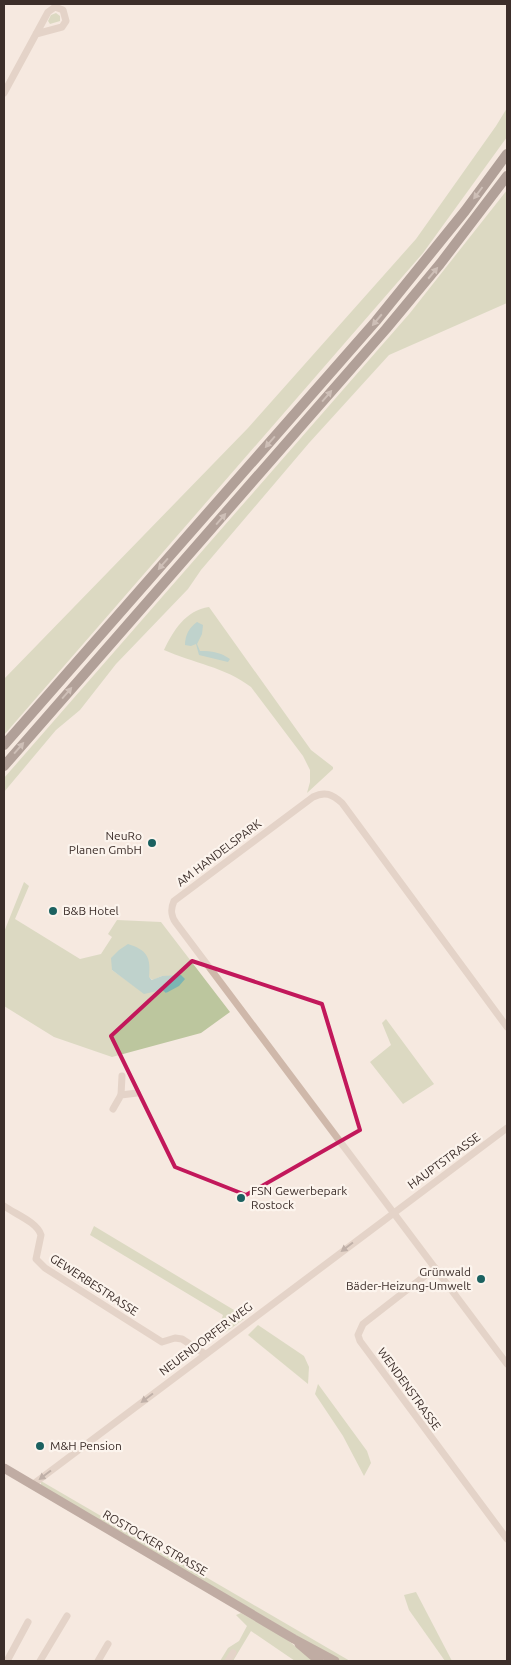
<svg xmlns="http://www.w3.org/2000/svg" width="511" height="1665" viewBox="0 0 511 1665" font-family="Ubuntu,sans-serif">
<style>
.green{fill:#bcc69e;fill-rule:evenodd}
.water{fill:#7cb5b3}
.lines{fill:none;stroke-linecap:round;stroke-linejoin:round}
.minor{stroke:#cfb8aa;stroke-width:7}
.major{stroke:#7f635a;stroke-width:9}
.highway{stroke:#5d4740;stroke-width:10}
.oneway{fill:#9d8c85}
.oneway2{fill:#7e6c64}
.marked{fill:none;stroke:#c2185b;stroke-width:4;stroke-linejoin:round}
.poi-dot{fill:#1b6160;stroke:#fcf4ed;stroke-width:2}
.labels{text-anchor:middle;stroke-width:4.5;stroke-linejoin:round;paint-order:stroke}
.poi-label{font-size:12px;fill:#3c2e2a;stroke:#fcf4ed;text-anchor:start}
.street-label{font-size:12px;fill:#3c2e2a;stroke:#fcf4ed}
</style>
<rect width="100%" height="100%" fill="#f5e9e0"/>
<g class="green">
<polygon points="56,13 60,16 60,21 50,24 48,21 51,15"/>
<polygon points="507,108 507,137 423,253 4,735 4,679 248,428 416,239 496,126"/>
<polygon points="507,190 507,303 389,355 309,443 201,570 188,589 116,664 80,710 56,730 4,792 4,778 410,313"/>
<path d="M209,607L311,750L333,767V769L307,793L310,782V770L303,756L251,687C225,667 193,663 164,650C173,631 186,610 209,607Z"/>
<path d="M24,882L29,886L15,919L80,959L101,954L112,937L108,934L117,920L161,922L230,1012L201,1033L112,1057L54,1037L4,1006V932ZM149,969L148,977L153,980L162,976L167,993L162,990L144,993L112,970Z"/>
<polygon points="386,1019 434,1084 403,1104 370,1062 391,1045 382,1023"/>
<polygon points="94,1226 234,1310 244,1319 226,1332 219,1327 223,1315 90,1235"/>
<polygon points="258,1325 304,1356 309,1367 308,1384 248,1335"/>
<polygon points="318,1384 367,1451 371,1463 364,1476 343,1436 315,1394"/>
<polygon points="41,1481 350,1661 340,1661 41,1486"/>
<polygon points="416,1592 452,1661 445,1661 409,1610 404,1595"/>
<polygon points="241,1613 285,1638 314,1661 295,1661 251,1631 233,1661 220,1661 228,1648 239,1641 247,1626 236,1615"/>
</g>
<g class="water">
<path d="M197,622L203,625L202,634L197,644L200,651C212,651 220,652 230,659L228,662L199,655L196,644L191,646L185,645C185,635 189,628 197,622Z"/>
<path d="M128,944C147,950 151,957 149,977L152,980L162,976L181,975L185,979L179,986L166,993L162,990L144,994L112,970L111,958L119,950Z"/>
</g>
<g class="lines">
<g class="minor">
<polyline points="4,93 48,12 55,7 63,10 66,21 62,27 36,34"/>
<path d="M507,1027L342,803C332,794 325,791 313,797L174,901C170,910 171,916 176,923L507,1364"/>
<polyline points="121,1095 122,1076"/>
<polyline points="113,1109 121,1095 137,1093"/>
<path d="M4,1206C15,1214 37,1222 41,1235L36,1259L45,1268L162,1342L175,1338L182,1339L205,1354"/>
<polyline points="435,1268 363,1324 358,1335 360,1341 507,1539"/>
<polyline points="32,1485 507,1128"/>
<polyline points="7,1661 28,1622"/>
<polyline points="40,1661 67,1616"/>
<polyline points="98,1661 108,1644"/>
<polyline points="228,1661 233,1653"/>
</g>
<g class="major">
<polyline points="4,1468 294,1639 335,1661"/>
<polyline points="299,1644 319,1661"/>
</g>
<g class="highway">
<polyline points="4,745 376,321 465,211 507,154"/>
<polyline points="4,766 386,329 440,264 507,176"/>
</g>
</g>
<defs><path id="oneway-solid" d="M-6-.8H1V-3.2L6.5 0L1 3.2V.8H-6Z" transform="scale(1.25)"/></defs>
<g class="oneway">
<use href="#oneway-solid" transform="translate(478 193) rotate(127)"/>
<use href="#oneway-solid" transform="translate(433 273) rotate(-50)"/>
<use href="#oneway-solid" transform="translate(377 320) rotate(130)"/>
<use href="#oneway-solid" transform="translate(327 396) rotate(-49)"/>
<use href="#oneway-solid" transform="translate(270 442) rotate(131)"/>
<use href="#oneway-solid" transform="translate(221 519) rotate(-49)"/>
<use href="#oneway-solid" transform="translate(163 564) rotate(131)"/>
<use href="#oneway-solid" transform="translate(67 693) rotate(-49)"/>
<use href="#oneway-solid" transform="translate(19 748) rotate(-49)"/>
</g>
<g class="oneway2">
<use href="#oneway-solid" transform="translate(347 1247) rotate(143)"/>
<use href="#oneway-solid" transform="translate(147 1398) rotate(143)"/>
<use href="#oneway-solid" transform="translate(45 1475) rotate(143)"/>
</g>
<path d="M0 0H511V1665H0ZM192,961L322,1004L360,1130L246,1195L175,1167L111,1036Z" fill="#f5e9e0" fill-opacity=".55" fill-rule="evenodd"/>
<path class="marked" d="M192,961L322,1004L360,1130L246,1195L175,1167L111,1036Z"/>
<g class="poi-dot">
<circle cx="152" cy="843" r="5"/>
<circle cx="53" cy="911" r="5"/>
<circle cx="241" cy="1198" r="5"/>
<circle cx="481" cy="1279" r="5"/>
<circle cx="40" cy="1446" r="5"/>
</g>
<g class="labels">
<g class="poi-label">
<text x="142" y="840" text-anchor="end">NeuRo<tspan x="142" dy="14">Planen GmbH</tspan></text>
<text x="63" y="915">B&amp;B Hotel</text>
<text x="251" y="1195">FSN Gewerbepark<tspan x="251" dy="14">Rostock</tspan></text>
<text x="471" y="1276" text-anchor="end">Grünwald<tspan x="471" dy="14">Bäder-Heizung-Umwelt</tspan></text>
<text x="50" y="1450">M&amp;H Pension</text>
</g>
<g class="street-label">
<text transform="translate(219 853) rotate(-37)" y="4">AM HANDELSPARK</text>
<text transform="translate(444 1161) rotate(-36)" y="4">HAUPTSTRASSE</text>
<text transform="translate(94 1285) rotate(33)" y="4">GEWERBESTRASSE</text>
<text transform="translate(206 1339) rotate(-37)" y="4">NEUENDORFER WEG</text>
<text transform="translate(409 1389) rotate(54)" y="4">WENDENSTRASSE</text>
<text transform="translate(155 1543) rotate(30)" y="4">ROSTOCKER STRASSE</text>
</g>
</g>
<rect width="511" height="1665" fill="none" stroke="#3c2e2a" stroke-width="10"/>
</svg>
